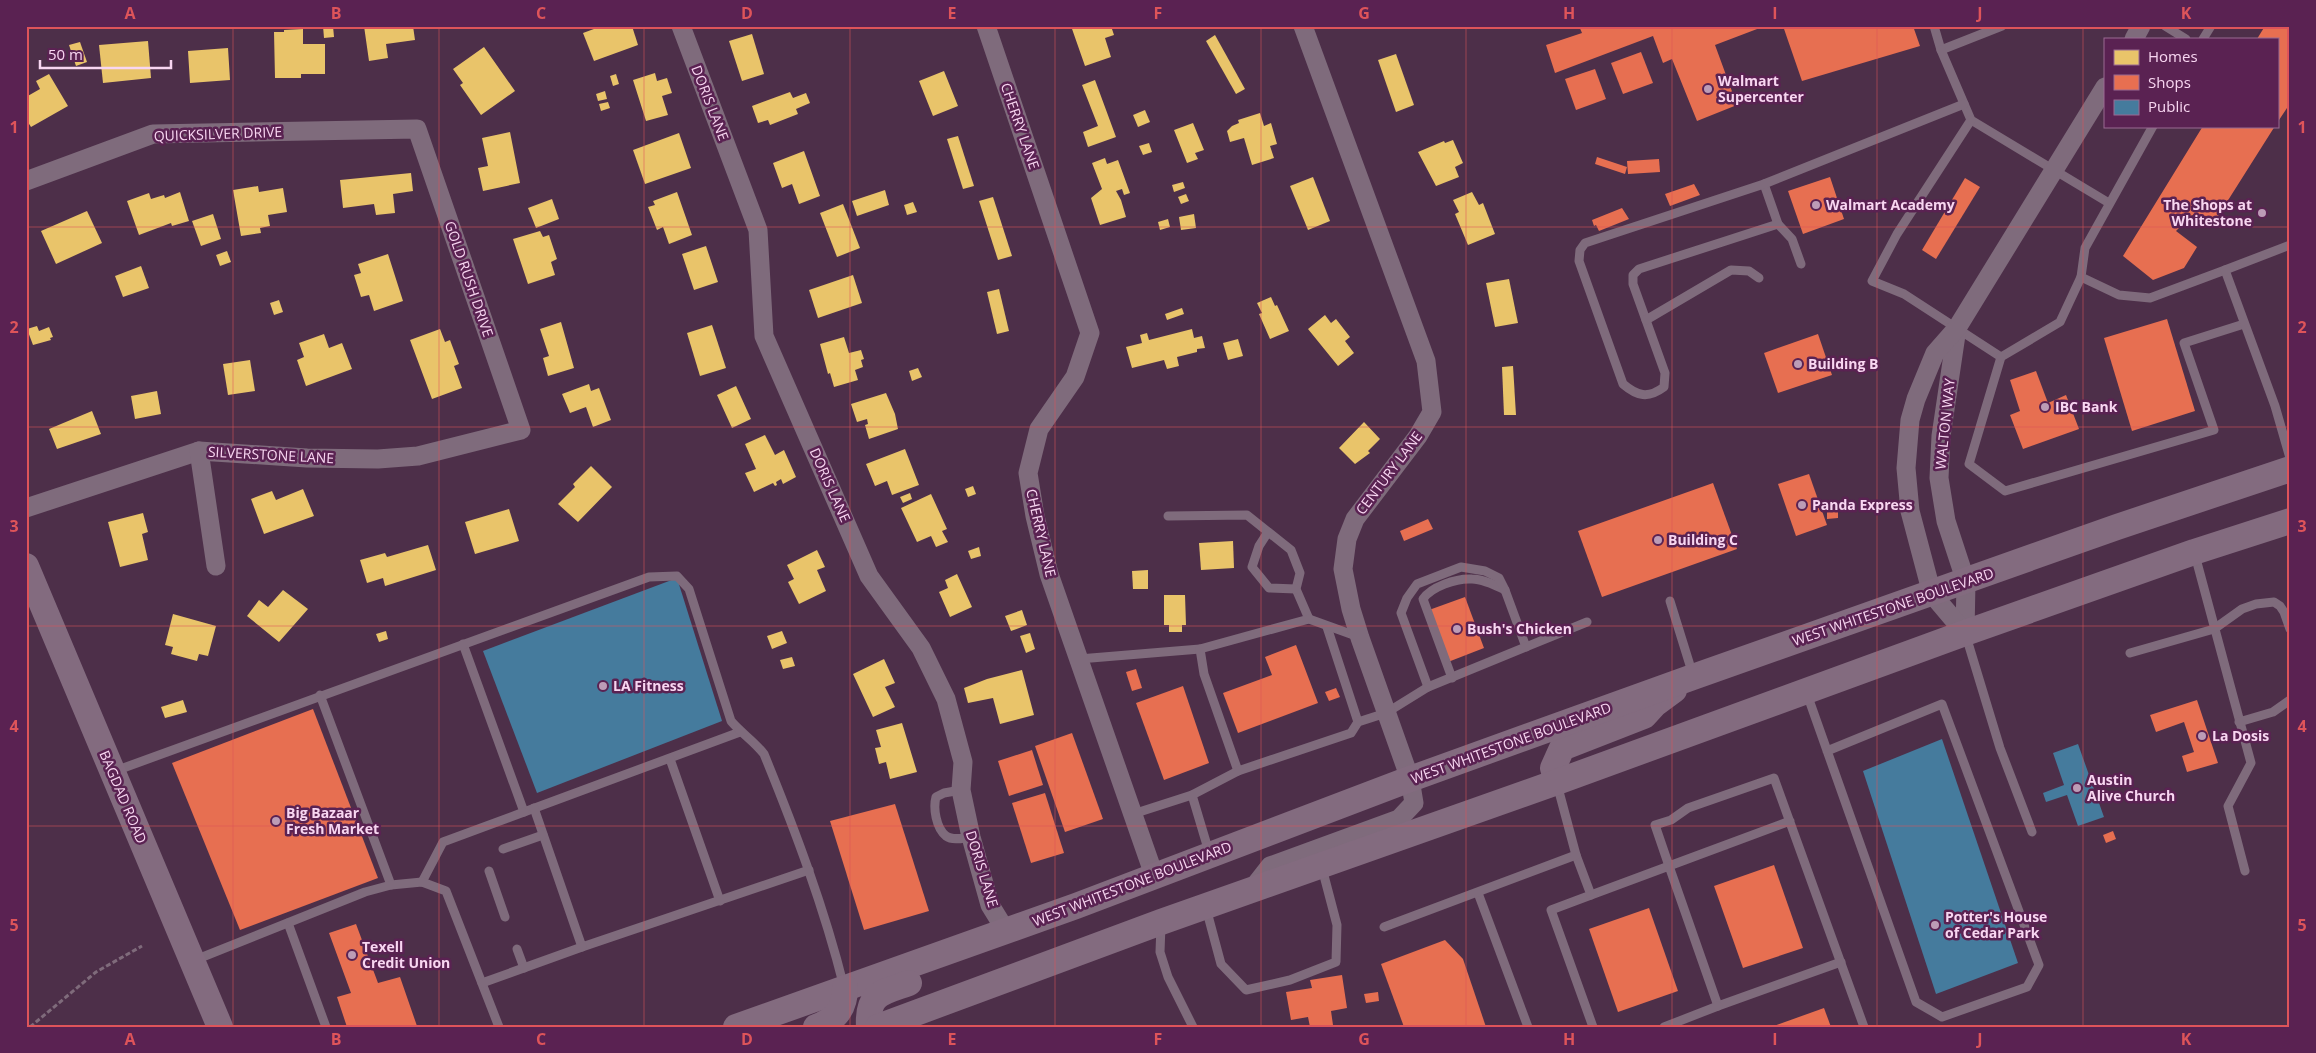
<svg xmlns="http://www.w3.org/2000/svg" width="2316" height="1053" viewBox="0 0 2316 1053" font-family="'Open Sans',sans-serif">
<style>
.homes{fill:#e9c46a}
.shops{fill:#e76f51}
.public{fill:#457b9d}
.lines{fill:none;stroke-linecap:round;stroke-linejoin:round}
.path{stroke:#7f6b7b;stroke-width:3;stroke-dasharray:5 2.5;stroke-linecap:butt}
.service{stroke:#7f6b7c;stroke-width:9}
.minor{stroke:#7f6b7c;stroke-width:19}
.secondary{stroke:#836b7f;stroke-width:26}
.grid{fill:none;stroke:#de545a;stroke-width:1;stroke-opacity:0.55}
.poi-dot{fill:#bc9cb6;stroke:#5a2252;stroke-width:2}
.labels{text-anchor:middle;stroke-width:5;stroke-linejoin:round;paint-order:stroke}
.poi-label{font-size:14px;font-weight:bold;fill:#f8d6f1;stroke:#5a2252;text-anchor:start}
.street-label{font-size:14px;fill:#f8d6f1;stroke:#5a2252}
.neatline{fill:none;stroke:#de545a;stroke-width:2}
.grid-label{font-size:16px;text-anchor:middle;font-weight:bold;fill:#de545a}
</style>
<rect width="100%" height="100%" fill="#4d2f49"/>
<g class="homes">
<polygon points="323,26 333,26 334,37 324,38"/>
<polygon points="364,26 413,26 415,40 386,44 388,58 369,61"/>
<polygon points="602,26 632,26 638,45 594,61 583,33"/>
<polygon points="1071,26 1111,26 1114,35 1105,38 1111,57 1085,66"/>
<polygon points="303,29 303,44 325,44 325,74 301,74 301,78 275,78 274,32 284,32 284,30"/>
<polygon points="752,34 764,74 742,81 729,41"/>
<polygon points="1215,35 1245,89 1236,94 1206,41"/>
<polygon points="148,41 151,78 103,83 99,45"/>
<polygon points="80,42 87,62 76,66 69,45"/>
<polygon points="484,47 515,91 481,115 460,85 463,83 453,69"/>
<polygon points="228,48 230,80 190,83 188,51"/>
<polygon points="1396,54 1414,105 1396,112 1378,60"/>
<polygon points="944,71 958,106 933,116 919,81"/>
<polygon points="655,73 657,81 667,78 672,93 662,96 668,115 646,121 633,80"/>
<polygon points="49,74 68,106 31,127 26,119 26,97 40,89 36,81"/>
<polygon points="616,74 619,84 613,86 610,76"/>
<polygon points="1095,80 1116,137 1088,147 1083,132 1098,126 1082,85"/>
<polygon points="605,91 607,99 598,101 596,94"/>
<polygon points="790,92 793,98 806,93 810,103 796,109 798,114 770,125 768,120 758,123 752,106"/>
<polygon points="608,102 610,108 601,111 599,104"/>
<polygon points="1145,110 1150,122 1138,127 1133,115"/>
<polygon points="1260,113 1264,126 1271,123 1277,144 1270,146 1274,158 1252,165 1244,138 1230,142 1227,131 1232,126 1239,123 1238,120"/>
<polygon points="1193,123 1204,150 1195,153 1198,159 1187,163 1174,130"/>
<polygon points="510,132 520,183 483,191 478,168 488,166 482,138"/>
<polygon points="679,133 691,168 645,184 633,150"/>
<polygon points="958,136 974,186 963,189 947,139"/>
<polygon points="1453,140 1463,163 1455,167 1459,177 1436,186 1418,152 1444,141 1445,143"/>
<polygon points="1149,143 1152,152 1143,155 1139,146"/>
<polygon points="804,151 820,196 799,204 792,184 782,188 773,163"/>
<polygon points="1105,158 1107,164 1118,160 1130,193 1124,195 1122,189 1116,191 1121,200 1126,217 1100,225 1091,198 1102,189 1092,163"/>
<polygon points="411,173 413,191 393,194 395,213 376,215 374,204 343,208 340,180"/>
<polygon points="1313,177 1330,221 1308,230 1290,186"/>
<polygon points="1183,182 1185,188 1174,192 1172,185"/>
<polygon points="258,186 259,192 283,188 287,212 268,215 270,226 260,228 261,233 241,236 233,190"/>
<polygon points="885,190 889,205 857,216 852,201"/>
<polygon points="180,192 189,221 172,226 171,223 139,235 127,201 149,193 151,199 164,195 165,198"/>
<polygon points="677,192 692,235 669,244 663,227 657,230 648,207 655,205 653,201"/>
<polygon points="1472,192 1479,205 1483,203 1495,234 1468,245 1455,214 1459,212 1453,200"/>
<polygon points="1186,194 1189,201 1181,204 1178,197"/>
<polygon points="993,197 1012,256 998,260 979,201"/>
<polygon points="552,199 559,219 536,228 528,208"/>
<polygon points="913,202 917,212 907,215 904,205"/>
<polygon points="843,204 860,248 837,257 820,213"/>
<polygon points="87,211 102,243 56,264 41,231"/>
<polygon points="213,214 221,239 201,246 192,221"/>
<polygon points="1194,214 1196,228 1181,230 1179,217"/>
<polygon points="1168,219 1170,227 1160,230 1158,222"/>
<polygon points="540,231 543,237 549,235 557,259 551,262 555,275 528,284 513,239"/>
<polygon points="706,246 718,282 694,290 682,254"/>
<polygon points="227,251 231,262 220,266 216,255"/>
<polygon points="388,254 403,301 374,311 369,295 361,297 354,275 361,273 358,264"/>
<polygon points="141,266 149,288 123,297 115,276"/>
<polygon points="853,275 862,303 818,318 809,290"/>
<polygon points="1509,279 1518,323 1495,327 1486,283"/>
<polygon points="999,289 1009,331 997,334 987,292"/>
<polygon points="1271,297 1275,306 1277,305 1289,331 1270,339 1259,314 1262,313 1257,303"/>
<polygon points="279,300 283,312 274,315 270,303"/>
<polygon points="1182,308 1184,314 1167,320 1165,314"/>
<polygon points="1325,315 1331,323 1336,319 1350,337 1345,341 1354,353 1338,366 1308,329"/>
<polygon points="561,322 574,368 548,376 543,358 549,356 540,329"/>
<polygon points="712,325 726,368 700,376 687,333"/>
<polygon points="37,326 39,331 49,327 53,337 50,338 51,340 33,345 27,329"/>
<polygon points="440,329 445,342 450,340 459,364 454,366 462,388 432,399 410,340"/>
<polygon points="1192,329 1194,338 1202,336 1205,348 1197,349 1197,352 1177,357 1179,366 1167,369 1164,360 1132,368 1126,347 1142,343 1140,335 1147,333 1149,340"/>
<polygon points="324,334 329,348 342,343 352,369 306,386 297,360 304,357 299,343"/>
<polygon points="844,337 849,353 861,350 864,359 861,360 863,367 855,370 858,380 834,387 830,373 828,374 820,344"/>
<polygon points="1238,339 1243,356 1228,360 1223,343"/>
<polygon points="250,360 255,391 228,395 223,364"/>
<polygon points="1513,366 1516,415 1504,415 1502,367"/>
<polygon points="918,368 922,377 912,381 909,371"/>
<polygon points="589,384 591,391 599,388 611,420 593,427 586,407 570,413 562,394"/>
<polygon points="736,386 751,419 732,428 717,395"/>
<polygon points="157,391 161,414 135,419 131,396"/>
<polygon points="886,393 895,414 898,429 869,439 865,425 868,424 867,419 857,422 851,404"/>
<polygon points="92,411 101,434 57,449 49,429"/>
<polygon points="1364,422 1380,439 1368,451 1370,453 1355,464 1339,448"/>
<polygon points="765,435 775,455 784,450 796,477 783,484 781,479 776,482 777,485 775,486 773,483 754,492 745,473 756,469 745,444"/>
<polygon points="905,449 919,485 892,495 887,481 875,486 866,464"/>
<polygon points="591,466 612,487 578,522 558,504 575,487 573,484"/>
<polygon points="973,486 976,494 968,497 965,489"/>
<polygon points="303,489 314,516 264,534 251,499 272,491 276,500"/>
<polygon points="910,493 912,499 903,503 900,497"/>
<polygon points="931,494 947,529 942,531 948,542 936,547 931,536 917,542 901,508"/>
<polygon points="509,509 519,541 475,554 465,522"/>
<polygon points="143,513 148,532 142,534 148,560 120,567 108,522"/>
<polygon points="1233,541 1234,568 1201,570 1199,543"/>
<polygon points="428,545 436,570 385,586 383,578 367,583 360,560 385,553 387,557"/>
<polygon points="979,547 981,556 971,559 968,551"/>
<polygon points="817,550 825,567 817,570 826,591 799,604 788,582 794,579 787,565"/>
<polygon points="1148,570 1148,589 1133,589 1132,571"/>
<polygon points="957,574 972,607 950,617 939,592 948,588 945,580"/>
<polygon points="283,590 308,609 279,642 247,616 259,600 268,607"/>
<polygon points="1164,595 1185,595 1186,625 1182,625 1182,632 1169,632 1169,625 1164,625"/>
<polygon points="1022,610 1027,625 1011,631 1005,616"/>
<polygon points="173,614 216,626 208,656 199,654 197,661 171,654 173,647 165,645"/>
<polygon points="386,631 388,639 379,642 376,634"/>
<polygon points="782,631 787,643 772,649 767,636"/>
<polygon points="1030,633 1035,649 1026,653 1020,636"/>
<polygon points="792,657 795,666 783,669 780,660"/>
<polygon points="884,659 895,683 885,687 895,707 873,717 853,674"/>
<polygon points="1022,670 1034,715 1000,724 993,698 968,703 964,688 987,679"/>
<polygon points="183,700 187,712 165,718 161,707"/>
<polygon points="902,723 917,772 890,779 886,762 879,764 875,748 881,747 876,730"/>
</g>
<g class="shops">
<polygon points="1579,26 1765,26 1715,45 1737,105 1697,121 1672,59 1663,63 1653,36 1555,73 1546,45 1582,33"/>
<polygon points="1783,26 1913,26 1920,46 1802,81"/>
<polygon points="2265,26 2290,26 2290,113 2287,108 2277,123 2277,39 2257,39"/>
<polygon points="1641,52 1653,83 1623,94 1611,63"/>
<polygon points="1595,69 1606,99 1576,110 1565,79"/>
<polygon points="2203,126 2275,126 2213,224 2192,215 2176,231 2197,247 2184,268 2153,280 2123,256"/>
<polygon points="1597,157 1627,167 1625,174 1595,164"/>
<polygon points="1659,159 1660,172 1628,174 1627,161"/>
<polygon points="1830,177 1844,219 1803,234 1788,191"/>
<polygon points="1965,178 1980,187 1936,259 1922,250"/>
<polygon points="1694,184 1700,195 1670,206 1665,194"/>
<polygon points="1622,208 1629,219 1599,231 1596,225 1594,226 1592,220"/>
<polygon points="2167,319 2195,411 2132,431 2104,338"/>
<polygon points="1818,334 1832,375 1778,393 1764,353"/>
<polygon points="2036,371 2048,403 2066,395 2079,429 2023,449 2010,415 2020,411 2010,380"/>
<polygon points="1809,474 1827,525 1796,536 1778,484"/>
<polygon points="1713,483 1737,549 1602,597 1578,531"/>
<polygon points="1827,501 1838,501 1838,518 1827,519"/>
<polygon points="1428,519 1433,529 1404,541 1400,531"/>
<polygon points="1465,597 1484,648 1448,662 1429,610"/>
<polygon points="1296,645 1318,703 1238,733 1223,693 1272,675 1265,657"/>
<polygon points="1136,669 1142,688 1132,691 1126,672"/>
<polygon points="1183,686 1209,763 1164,780 1136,703"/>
<polygon points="1336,688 1340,697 1329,701 1325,692"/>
<polygon points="2197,700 2218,763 2187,772 2182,756 2194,752 2184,722 2156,732 2150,715"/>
<polygon points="313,709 378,878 240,930 172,763"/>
<polygon points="1072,733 1103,819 1065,832 1035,746"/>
<polygon points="1032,750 1043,785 1009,796 998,761"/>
<polygon points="1045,793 1064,853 1031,863 1012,803"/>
<polygon points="895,804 929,911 864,930 830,821"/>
<polygon points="2113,831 2116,839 2106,843 2103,835"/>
<polygon points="1774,865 1803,948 1743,968 1714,886"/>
<polygon points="1649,908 1678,991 1618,1012 1589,929"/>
<polygon points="356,924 378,983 400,977 417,1026 347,1027 337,997 351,993 329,933"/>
<polygon points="1445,940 1463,959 1486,1027 1404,1027 1381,964"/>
<polygon points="1342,975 1347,1008 1331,1011 1333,1025 1310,1027 1308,1017 1291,1020 1286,992 1312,988 1310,980"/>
<polygon points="1378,992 1379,1001 1366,1003 1364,994"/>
<polygon points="1824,1008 1831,1027 1771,1027"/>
</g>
<g class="public">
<polygon points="677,578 722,721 537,793 483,651"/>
<polygon points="1942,739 2018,963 1936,994 1863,771"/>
<polygon points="2078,744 2104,817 2078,826 2067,795 2046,802 2043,793 2064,785 2053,753"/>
</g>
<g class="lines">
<polyline class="path" points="30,1027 96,972 142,946"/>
<g class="service">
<polyline points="1934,26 1941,50 2002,26"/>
<polyline points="2165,26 2186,39"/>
<polyline points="2203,39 2211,26"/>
<polyline points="1941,50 1971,120 2109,203"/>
<polyline points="1971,120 1897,234 1872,281 1904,294 2001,357 1969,464 2005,491 2214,430 2184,343 2244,324"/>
<polyline points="2153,126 2085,248 2081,277 2119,295 2150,298 2225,270"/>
<polyline points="1764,184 1778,224 1792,239 1801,264"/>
<path d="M1778,224L1639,269L1633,275V284L1665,373L1664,387C1648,399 1637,396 1623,384L1579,261L1580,250L1585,243L1764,184L1964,104"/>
<polyline points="2290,245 2225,270 2275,406 2290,458"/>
<polyline points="1646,320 1731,270 1749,271 1759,278"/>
<polyline points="2001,357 2060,322 2081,277"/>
<polyline points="1168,516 1247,515 1291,550 1300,573 1296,589 1309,619"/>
<polyline points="1268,532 1259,546 1252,567 1269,588 1296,589"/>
<polyline points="2195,555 2251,763 2228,806 2245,871"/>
<polyline points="1670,601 1693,675"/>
<polyline points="1327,627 1358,722"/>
<polyline points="1966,636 2000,748 2032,832"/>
<polyline points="463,644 524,812 740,732"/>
<polyline points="2130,653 2214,629 2242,609 2256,604 2274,602 2280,606 2284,612 2290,629"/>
<polyline points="1079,659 1200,649"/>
<path d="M1452,678L1423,599C1431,587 1456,578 1472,579C1483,579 1495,585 1505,590"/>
<polyline points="1428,687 1401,613 1407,598 1417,584 1461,567 1485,571 1499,578 1505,590 1526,647"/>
<polyline points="1807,694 1916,1002 1942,1017 2027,987 2039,965 1942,704 1827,751"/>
<polyline points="320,695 391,885"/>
<polyline points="2239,722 2273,712 2290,700"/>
<polyline points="670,759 720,901"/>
<path d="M115,771L649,577L677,576L689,589L731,721C741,733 754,741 764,754C795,830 824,907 844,987"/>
<polyline points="1238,771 1204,674 1200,649 1309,619 1359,637"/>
<path d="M961,790L944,793L936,797C933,808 936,828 946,836C953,841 963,838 971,837"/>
<polyline points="1192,795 1209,852"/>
<polyline points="534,808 582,947 809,870"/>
<polyline points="1133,814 1192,795 1238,771 1351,733 1358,722 1386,713 1428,687 1587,622"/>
<polyline points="1790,821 1669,866 1655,825 1671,820 1688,808 1774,778 1864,1027"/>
<polyline points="503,849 543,835"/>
<polyline points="1576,855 1591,895 1551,910 1593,1027"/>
<polyline points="489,871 505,917"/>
<polyline points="422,882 443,842 524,812"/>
<polyline points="1478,893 1528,1027"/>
<polyline points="1591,895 1669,866 1718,1006 1841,962"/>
<polyline points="1206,908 1221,964 1246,990 1290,980 1336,962 1337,925 1322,868"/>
<polyline points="288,923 326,1027"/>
<polyline points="1161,925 1160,952 1168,977 1193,1027"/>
<polyline points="1384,927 1576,855 1557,784"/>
<polyline points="517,949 524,968"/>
<polyline points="195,960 365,892 391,885 422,882 446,891 499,1027"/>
<polyline points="482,983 582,947"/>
<polyline points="1664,1027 1718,1006"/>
</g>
<g class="minor">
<polyline points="681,26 758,230 764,336 869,576 921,648 946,699 963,762 961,790 971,837 990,905 1006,931"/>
<polyline points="986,26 1090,333 1075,377 1039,429 1028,473 1035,516 1049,574 1154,875"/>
<polyline points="2134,39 2141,26"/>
<polyline points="26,181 153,134 417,129 521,430 418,456 378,459 307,458 199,451 26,508"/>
<polyline points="1957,328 1941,436 1939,478 1946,521 1966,582 1965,633"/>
<polyline points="199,451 216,566"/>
<polyline points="1965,633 1932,594 1910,511 1906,468 1910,420 1916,399 1935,353 1957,328 2105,87"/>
<polyline points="1252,889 1270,866 1399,819 1414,803 1410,779 1360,638 1351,609 1343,569 1347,539 1355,519 1418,436 1432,412 1426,361 1303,26"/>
</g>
<g class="secondary">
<polyline points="26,566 220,1027"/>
<polyline points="1557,782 1553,768 1562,748 1644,716 1655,704 1674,690"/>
<polyline points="736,1027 1076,906 1410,779 1693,677 2117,527 2290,469"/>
<path d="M816,1027C836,1020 845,1008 845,988"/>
<path d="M869,1027C867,993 881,993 909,983"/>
<polyline points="878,1027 1161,922 1557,782 1965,633 2194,552 2290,521"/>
</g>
</g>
<path class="grid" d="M233,26V1027M439,26V1027M644,26V1027M850,26V1027M1055,26V1027M1261,26V1027M1466,26V1027M1672,26V1027M1877,26V1027M2083,26V1027M26,227H2290M26,427H2290M26,626H2290M26,826H2290"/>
<g class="poi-dot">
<circle cx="1708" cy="89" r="5"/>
<circle cx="1816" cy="205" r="5"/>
<circle cx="2262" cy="213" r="5"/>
<circle cx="1798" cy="364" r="5"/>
<circle cx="2045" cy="407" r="5"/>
<circle cx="1802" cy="505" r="5"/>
<circle cx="1658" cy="540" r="5"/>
<circle cx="1457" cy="629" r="5"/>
<circle cx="603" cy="686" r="5"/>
<circle cx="2202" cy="736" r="5"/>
<circle cx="2077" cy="788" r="5"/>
<circle cx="276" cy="821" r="5"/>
<circle cx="1935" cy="925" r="5"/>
<circle cx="352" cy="955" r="5"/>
</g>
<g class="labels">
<g class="poi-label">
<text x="1718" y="86">Walmart<tspan x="1718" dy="16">Supercenter</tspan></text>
<text x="1826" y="210">Walmart Academy</text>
<text x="2252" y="210" text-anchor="end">The Shops at<tspan x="2252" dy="16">Whitestone</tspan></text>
<text x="1808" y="369">Building B</text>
<text x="2055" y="412">IBC Bank</text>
<text x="1812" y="510">Panda Express</text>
<text x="1668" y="545">Building C</text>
<text x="1467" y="634">Bush's Chicken</text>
<text x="613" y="691">LA Fitness</text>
<text x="2212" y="741">La Dosis</text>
<text x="2087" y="785">Austin<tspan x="2087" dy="16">Alive Church</tspan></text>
<text x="286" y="818">Big Bazaar<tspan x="286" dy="16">Fresh Market</tspan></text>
<text x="1945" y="922">Potter's House<tspan x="1945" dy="16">of Cedar Park</tspan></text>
<text x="362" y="952">Texell<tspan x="362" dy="16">Credit Union</tspan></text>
</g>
<g class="street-label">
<text transform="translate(710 103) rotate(69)" y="5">DORIS LANE</text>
<text transform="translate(1020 126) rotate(71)" y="5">CHERRY LANE</text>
<text transform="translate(218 134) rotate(-2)" y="5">QUICKSILVER DRIVE</text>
<text transform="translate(469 279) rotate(71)" y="5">GOLD RUSH DRIVE</text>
<text transform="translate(1945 424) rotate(-84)" y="5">WALTON WAY</text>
<text transform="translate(271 455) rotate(3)" y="5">SILVERSTONE LANE</text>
<text transform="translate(1389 473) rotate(-53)" y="5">CENTURY LANE</text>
<text transform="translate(830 485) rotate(66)" y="5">DORIS LANE</text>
<text transform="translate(1041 533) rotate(77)" y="5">CHERRY LANE</text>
<text transform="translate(1893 607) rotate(-19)" y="5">WEST WHITESTONE BOULEVARD</text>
<text transform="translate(1511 743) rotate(-20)" y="5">WEST WHITESTONE BOULEVARD</text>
<text transform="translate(123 797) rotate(67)" y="5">BAGDAD ROAD</text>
<text transform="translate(982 869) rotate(73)" y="5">DORIS LANE</text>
<text transform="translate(1132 884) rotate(-21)" y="5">WEST WHITESTONE BOULEVARD</text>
</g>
</g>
<rect width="2316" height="1053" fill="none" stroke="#5a2252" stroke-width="55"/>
<rect x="2104" y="38" width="175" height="90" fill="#5a2252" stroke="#996a92"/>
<rect x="2114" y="50" width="25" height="15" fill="#e9c46a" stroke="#996a92"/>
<text x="2148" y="62" font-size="15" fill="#f8d6f1">Homes</text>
<rect x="2114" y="75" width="25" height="15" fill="#e76f51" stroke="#996a92"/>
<text x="2148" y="88" font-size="15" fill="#f8d6f1">Shops</text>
<rect x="2114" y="100" width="25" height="15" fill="#457b9d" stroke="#996a92"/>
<text x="2148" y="112" font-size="15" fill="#f8d6f1">Public</text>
<path d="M40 60v8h131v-8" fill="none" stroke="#f8d6f1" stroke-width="2.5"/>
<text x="48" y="60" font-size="15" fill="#f8d6f1" stroke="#5a2252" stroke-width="4" paint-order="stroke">50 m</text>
<rect x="28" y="28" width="2260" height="998" class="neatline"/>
<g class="grid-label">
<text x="130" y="19">A</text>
<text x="336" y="19">B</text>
<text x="541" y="19">C</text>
<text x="747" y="19">D</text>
<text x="952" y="19">E</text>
<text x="1158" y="19">F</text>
<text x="1364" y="19">G</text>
<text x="1569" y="19">H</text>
<text x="1775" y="19">I</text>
<text x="1980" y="19">J</text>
<text x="2186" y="19">K</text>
<text x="14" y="133">1</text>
<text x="2302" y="133">1</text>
<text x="14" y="333">2</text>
<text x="2302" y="333">2</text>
<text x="14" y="532">3</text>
<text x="2302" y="532">3</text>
<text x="14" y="732">4</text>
<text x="2302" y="732">4</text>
<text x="14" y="931">5</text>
<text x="2302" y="931">5</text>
<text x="130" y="1045">A</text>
<text x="336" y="1045">B</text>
<text x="541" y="1045">C</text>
<text x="747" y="1045">D</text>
<text x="952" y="1045">E</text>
<text x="1158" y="1045">F</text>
<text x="1364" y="1045">G</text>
<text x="1569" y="1045">H</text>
<text x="1775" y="1045">I</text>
<text x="1980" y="1045">J</text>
<text x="2186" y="1045">K</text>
</g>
</svg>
